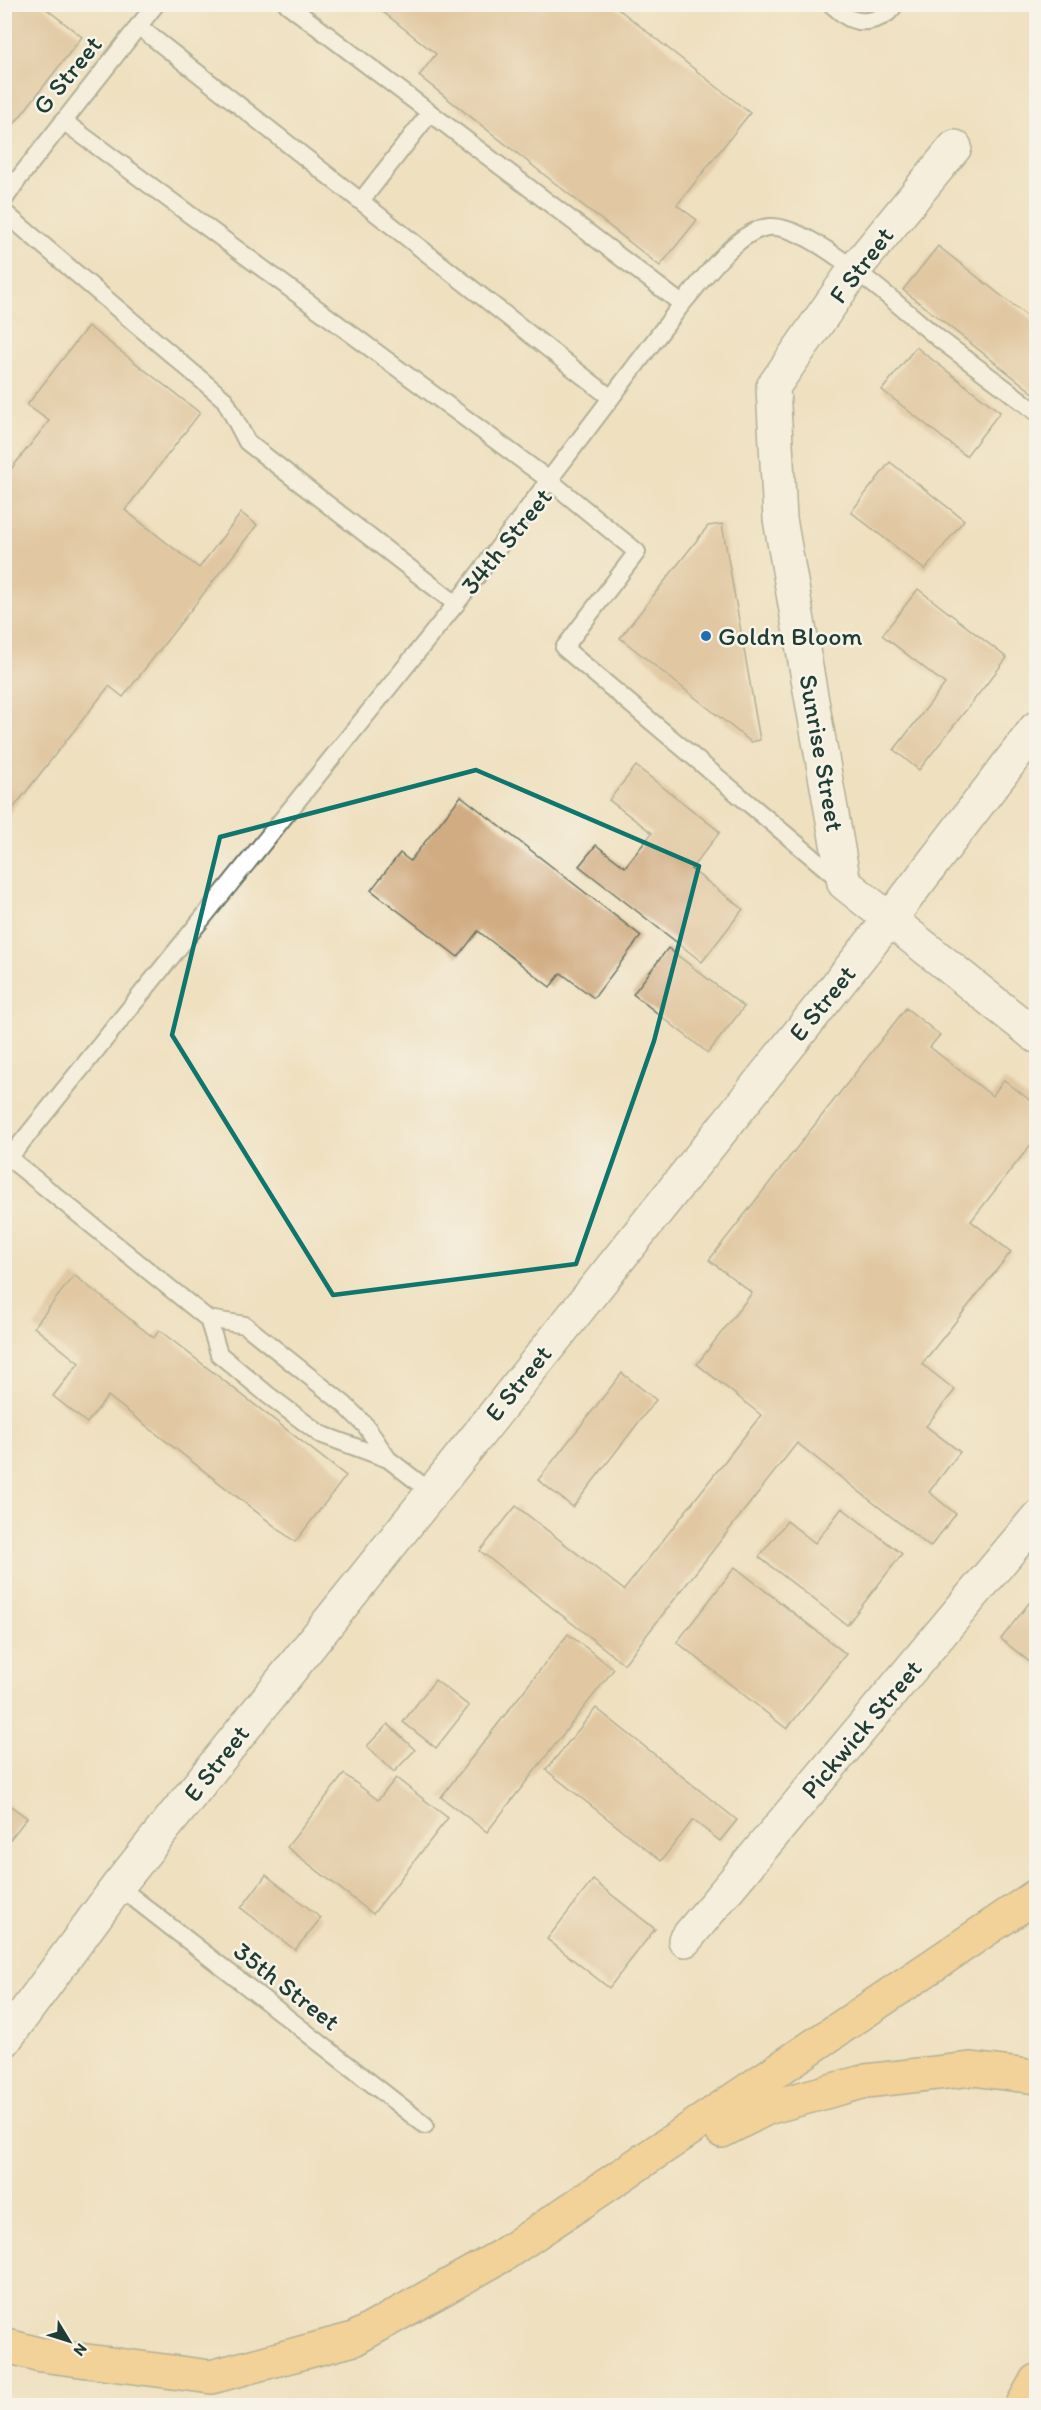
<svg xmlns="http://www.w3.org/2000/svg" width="1041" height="2410" viewBox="0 0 1041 2410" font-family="Itim,sans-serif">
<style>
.building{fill:#d1ac82}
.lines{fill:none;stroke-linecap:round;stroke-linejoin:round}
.service-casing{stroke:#687665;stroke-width:20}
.minor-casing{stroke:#687665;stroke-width:36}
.motorway-casing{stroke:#687665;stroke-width:36}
.service{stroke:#fff;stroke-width:16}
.minor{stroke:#fff;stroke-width:33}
.motorway{stroke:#f6c06b;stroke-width:33}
.marked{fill:none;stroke:#0f766e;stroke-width:4.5;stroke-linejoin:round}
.poi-dot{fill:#1f6fb2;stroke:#f7f3e8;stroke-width:2}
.labels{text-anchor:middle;stroke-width:5;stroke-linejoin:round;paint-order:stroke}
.street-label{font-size:26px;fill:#1f3d34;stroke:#f7f3e8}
.poi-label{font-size:26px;fill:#1f3d34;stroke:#f7f3e8;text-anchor:start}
</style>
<rect width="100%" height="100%" fill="#f7f3e8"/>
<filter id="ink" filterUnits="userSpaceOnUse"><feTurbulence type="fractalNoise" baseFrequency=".0167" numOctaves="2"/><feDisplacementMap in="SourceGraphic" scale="12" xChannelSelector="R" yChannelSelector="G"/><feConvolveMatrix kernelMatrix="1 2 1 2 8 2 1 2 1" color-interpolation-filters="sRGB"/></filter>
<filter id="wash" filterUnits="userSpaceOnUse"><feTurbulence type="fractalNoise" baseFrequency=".008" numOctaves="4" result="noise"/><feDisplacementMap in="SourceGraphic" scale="24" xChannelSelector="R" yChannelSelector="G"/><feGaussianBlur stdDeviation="1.35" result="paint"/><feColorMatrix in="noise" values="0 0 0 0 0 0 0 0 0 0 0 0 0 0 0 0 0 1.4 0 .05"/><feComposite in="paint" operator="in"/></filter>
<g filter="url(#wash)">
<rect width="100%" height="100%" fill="#efe0c0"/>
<g id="blocks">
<g class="building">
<polygon points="4,4 40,4 82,37 4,137"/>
<polygon points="373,4 612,4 750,113 677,205 697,220 660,266 419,76 436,54"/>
<polygon points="938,246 1036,323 1036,395 903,290"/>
<polygon points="88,326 200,413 125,510 199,568 241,513 257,525 123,697 109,686 4,820 4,478 49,421 27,405"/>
<polygon points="916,347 1000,412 966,456 882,390"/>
<polygon points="890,462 964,520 925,570 851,512"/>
<polygon points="722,524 760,740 751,742 620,638 708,526"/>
<polygon points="918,589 1007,658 919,770 894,750 945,684 882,635"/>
<polygon points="636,766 720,832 691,869 743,909 702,962 579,866 596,845 625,867 652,833 609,800"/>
<polygon points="461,796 641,936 594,998 561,973 550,987 478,931 458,957 371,890 400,853 410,861"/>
<polygon points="668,948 744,1007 708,1053 633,994"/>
<polygon points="906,1008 940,1035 930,1047 992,1096 1004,1080 1036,1105 1036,1138 971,1221 1011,1252 922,1364 955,1390 926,1426 960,1452 929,1492 956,1514 930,1547 797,1443 624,1664 480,1551 516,1506 624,1590 761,1415 697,1364 752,1293 709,1260"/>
<polygon points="74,1275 154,1338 159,1330 346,1476 295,1542 108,1396 87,1423 53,1396 79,1363 34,1327"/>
<polygon points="622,1373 656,1400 573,1507 538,1480"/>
<polygon points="842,1508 902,1554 847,1625 759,1557 787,1521 815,1543"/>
<polygon points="735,1567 846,1654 787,1729 677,1642"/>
<polygon points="1036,1594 1036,1667 1001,1639"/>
<polygon points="568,1634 614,1669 487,1832 441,1797"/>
<polygon points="435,1680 469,1706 436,1748 403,1722"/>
<polygon points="596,1708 737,1820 720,1841 693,1820 661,1861 546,1770"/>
<polygon points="388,1724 415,1750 394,1772 367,1746"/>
<polygon points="344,1774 378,1800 396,1778 448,1818 373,1914 287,1847"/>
<polygon points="4,1801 27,1818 4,1847"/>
<polygon points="266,1875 321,1918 295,1950 241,1908"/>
<polygon points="593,1880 655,1929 609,1988 547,1939"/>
</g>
</g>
</g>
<g filter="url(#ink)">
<use href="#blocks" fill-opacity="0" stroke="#687665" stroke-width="1.5"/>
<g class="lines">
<g class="service-casing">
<g id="service">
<path d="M287,4L682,304C702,281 737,230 769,227C811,223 904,311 938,338C971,363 1004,387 1036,412"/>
<path d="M831,4C837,9 845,17 851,19C866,25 888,18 895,4"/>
<polyline points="138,26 611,398"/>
<polyline points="63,121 549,480 682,304"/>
<polyline points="4,200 19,178 156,4"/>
<polyline points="361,201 430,113"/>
<polyline points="4,212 225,400 247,442 456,604 549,480 637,552 564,648 841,881"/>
<polyline points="4,1154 208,1319"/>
<polyline points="9,1158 456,604"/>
<polyline points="388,1459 366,1426 344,1404 245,1325 208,1319 219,1354 268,1395 320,1434 388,1459 431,1492"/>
<polyline points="118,1886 425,2125"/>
</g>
</g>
<g class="minor-casing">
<g id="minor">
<polyline points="955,147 855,269 773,387 780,519 844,883 1036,1036"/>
<polyline points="685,1940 1036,1519"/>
<polyline points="4,2041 118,1886 890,919 1036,728"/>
</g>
</g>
<g class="motorway-casing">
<g id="motorway">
<polyline points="722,2131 767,2108 866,2081 972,2069 1036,2077"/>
<polyline points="4,2345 41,2355 211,2377 354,2339 503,2255 1036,1896"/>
<polyline points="1022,2406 1036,2381"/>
</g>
</g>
<use href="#service" class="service"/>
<use href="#minor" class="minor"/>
<use href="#motorway" class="motorway"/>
</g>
</g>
<path d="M0 0H1041V2410H0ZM476,770L699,866L654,1041L576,1264L333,1295L172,1035L220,837Z" fill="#efe0c0" fill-opacity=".55" fill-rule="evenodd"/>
<path class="marked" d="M476,770L699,866L654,1041L576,1264L333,1295L172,1035L220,837Z"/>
<circle class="poi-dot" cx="706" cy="636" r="6"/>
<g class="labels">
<g class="street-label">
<text transform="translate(67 75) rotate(-51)" y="9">G Street</text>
<text transform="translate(861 265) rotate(-53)" y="9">F Street</text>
<text transform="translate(506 541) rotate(-51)" y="9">34th Street</text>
<text transform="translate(822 753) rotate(80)" y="9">Sunrise Street</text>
<text transform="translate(822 1003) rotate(-51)" y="9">E Street</text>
<text transform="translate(518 1383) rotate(-51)" y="9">E Street</text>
<text transform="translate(861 1729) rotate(-50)" y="9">Pickwick Street</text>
<text transform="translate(216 1763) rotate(-52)" y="9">E Street</text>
<text transform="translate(287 1986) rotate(38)" y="9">35th Street</text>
</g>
<g class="poi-label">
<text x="718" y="645">Goldn Bloom</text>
</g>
</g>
<rect width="1041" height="2410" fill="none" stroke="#f7f3e8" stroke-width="24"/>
<g transform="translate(69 2341) rotate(128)" stroke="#f7f3e8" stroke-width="4.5" paint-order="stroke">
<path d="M0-4.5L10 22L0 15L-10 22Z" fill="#1f3d34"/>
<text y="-9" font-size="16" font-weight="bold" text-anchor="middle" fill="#1f3d34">N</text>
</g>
</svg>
